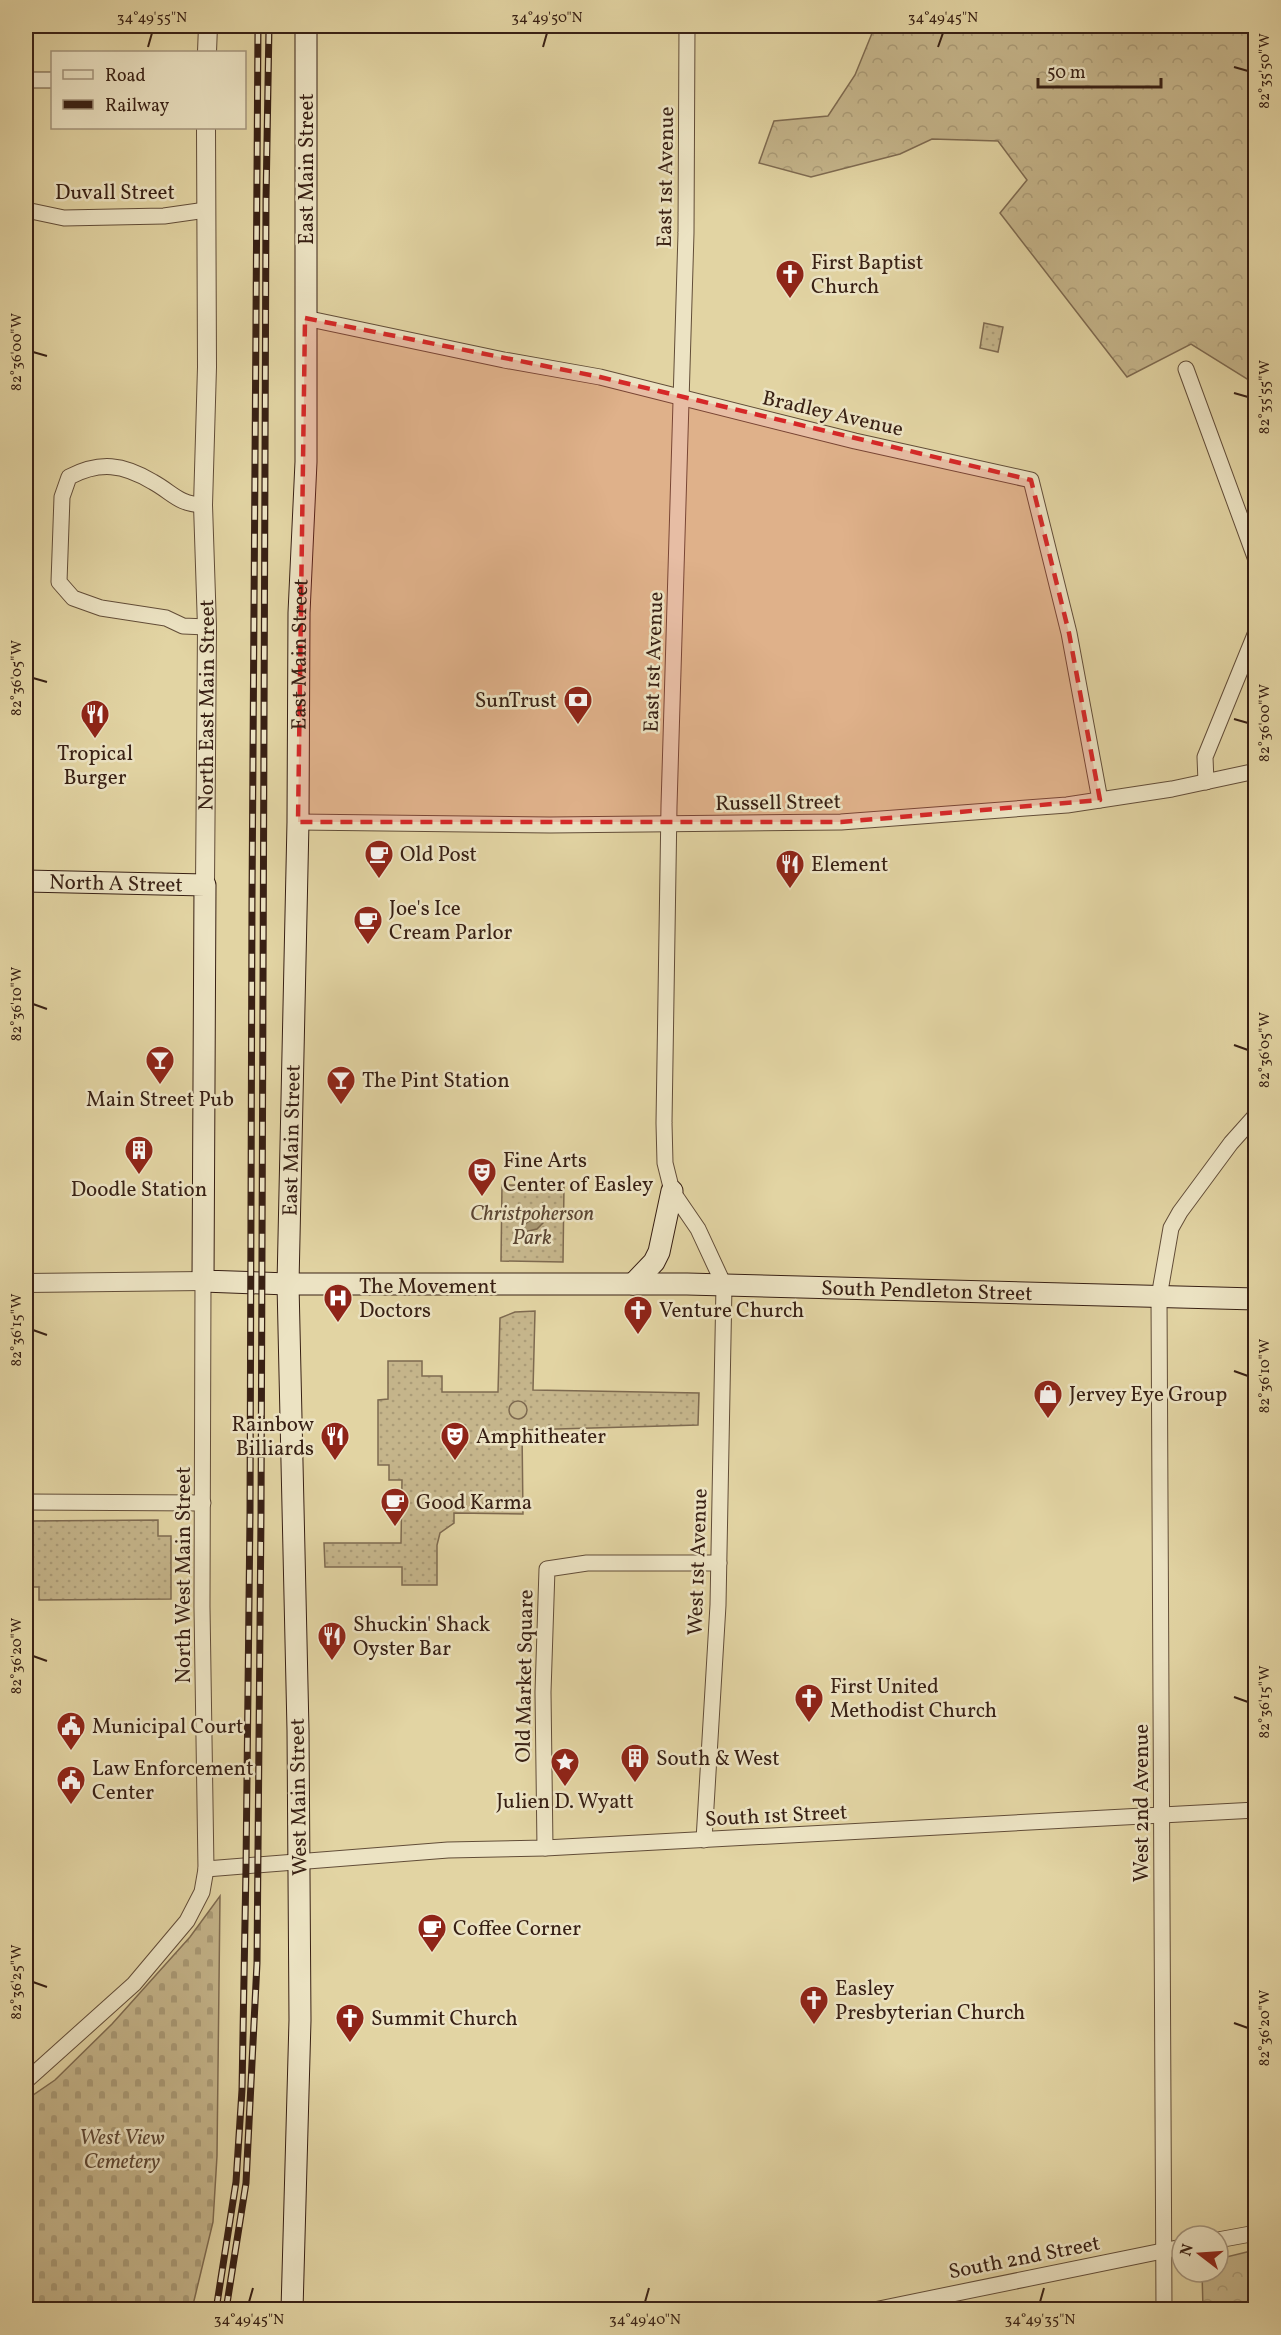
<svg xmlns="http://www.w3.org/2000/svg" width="1281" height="2335" viewBox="0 0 1281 2335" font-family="Vollkorn,serif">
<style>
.grass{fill:url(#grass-dots);stroke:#7e6a50;stroke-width:1.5}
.forest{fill:url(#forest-crowns);stroke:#7e6a50;stroke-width:1.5}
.cemetery{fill:url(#cemetery-stones);stroke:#7e6a50;stroke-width:1.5}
.garden{fill:#c5b58b;stroke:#7e6a50;stroke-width:1.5}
.water{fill:url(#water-ripples);stroke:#7b674c;stroke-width:1.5}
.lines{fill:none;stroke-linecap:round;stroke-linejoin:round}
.minor-casing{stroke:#624d38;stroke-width:17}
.tertiary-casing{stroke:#624d38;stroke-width:20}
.secondary-casing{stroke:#382014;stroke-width:23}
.minor{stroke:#ece3c3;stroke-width:15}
.tertiary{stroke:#ece3c3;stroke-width:18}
.secondary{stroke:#ece3c3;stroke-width:21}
.rail-casing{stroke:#382014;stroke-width:7}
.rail{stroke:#ece3c3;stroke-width:4.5;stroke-dasharray:14;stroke-linecap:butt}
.marked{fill:#d62828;fill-opacity:0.2;stroke:#d62828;stroke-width:4.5;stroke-dasharray:12 8;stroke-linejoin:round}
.ticks{fill:none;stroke:#382014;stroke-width:2}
.labels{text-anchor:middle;stroke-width:5;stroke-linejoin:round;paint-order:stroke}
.street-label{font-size:21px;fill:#382014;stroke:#ece3c3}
.poi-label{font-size:21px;fill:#382014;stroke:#ece3c3;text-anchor:start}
.park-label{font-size:21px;font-style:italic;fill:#5b4532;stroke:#ece3c3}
.neatline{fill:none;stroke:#382014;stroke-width:2}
.ticks-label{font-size:15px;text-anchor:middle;fill:#382014}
</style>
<defs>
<pattern id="grass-dots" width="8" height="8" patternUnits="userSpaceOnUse" patternTransform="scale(1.5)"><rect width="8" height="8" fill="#c5b58b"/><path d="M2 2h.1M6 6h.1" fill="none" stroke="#aa9b77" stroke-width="1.8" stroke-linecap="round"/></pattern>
<pattern id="forest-crowns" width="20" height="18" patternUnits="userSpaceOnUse" patternTransform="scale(1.5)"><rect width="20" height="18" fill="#c5b58b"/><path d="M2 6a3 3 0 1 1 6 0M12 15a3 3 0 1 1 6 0" fill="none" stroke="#aa9b77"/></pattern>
<pattern id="cemetery-stones" width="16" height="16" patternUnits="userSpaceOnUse" patternTransform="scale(1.5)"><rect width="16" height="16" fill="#c5b58b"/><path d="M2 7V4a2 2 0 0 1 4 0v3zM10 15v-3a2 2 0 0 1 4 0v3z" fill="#aa9b77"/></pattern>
<pattern id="water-ripples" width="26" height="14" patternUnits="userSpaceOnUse" patternTransform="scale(1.5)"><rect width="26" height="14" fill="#a89772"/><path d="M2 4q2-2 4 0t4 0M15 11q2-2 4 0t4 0" fill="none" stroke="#8a7b5c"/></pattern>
</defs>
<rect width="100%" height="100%" fill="#e2d4a3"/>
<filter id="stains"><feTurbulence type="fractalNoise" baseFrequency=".00333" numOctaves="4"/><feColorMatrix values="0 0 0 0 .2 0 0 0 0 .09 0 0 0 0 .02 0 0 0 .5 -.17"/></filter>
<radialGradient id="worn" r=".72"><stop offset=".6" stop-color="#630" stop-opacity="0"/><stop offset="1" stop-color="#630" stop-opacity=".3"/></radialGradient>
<g class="grass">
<polygon points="984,323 1003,327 998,352 980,348"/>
<polygon points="502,1185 564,1186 563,1262 501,1261"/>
<polygon points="535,1311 533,1390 699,1393 698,1425 522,1430 523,1514 454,1513 454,1523 440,1533 437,1545 437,1585 402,1585 402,1567 325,1567 324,1543 401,1543 402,1480 389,1480 389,1465 378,1465 378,1400 388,1399 388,1361 422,1361 422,1376 442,1376 442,1392 498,1392 500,1318 515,1312"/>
<polygon points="158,1520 158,1536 171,1536 171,1599 39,1600 39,1587 28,1587 28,1521"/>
</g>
<g class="forest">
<polygon points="875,26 1255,26 1255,384 1191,344 1127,377 1000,213 1027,180 998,141 932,139 900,154 811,177 759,163 774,121 828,116 855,75"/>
<polygon points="1255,2250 1255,2309 1203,2309 1202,2272 1218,2272 1218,2259"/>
</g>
<polygon class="cemetery" points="220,1896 217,2156 213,2222 192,2309 26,2309 26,2100 55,2080 112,2024 190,1937"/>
<circle class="garden" cx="518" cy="1410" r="9"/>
<polygon class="water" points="539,1218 543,1223 537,1229 524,1232 524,1225 532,1219"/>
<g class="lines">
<g class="minor-casing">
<g id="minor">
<polyline points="687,26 686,233 669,806 664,1123 665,1163 672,1191 698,1229 724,1285 718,1605 704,1840"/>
<polyline points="26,80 52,80"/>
<polyline points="26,210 64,218 164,216 206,210"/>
<polyline points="305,318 504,360 600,377 855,441 1031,480 1069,633 1100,800"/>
<polyline points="1186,369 1256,560"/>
<path d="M203,505C178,504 173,493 153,482C123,464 100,461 69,477L62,497L59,582L73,598L101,608L166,618L183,626L207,627"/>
<polyline points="1206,782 1205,757 1256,632"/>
<polyline points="298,822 550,825 841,822 1067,805 1172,789 1256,771"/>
<polyline points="26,1502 203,1503"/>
<polyline points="545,1848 543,1692 547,1569 587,1563 719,1563"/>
<polyline points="206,1869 448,1850 545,1848 1256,1810"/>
<polyline points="26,2081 134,1984 187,1921 202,1892 206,1869 202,1607 203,1281"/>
<polyline points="1218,2240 1256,2233"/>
<polyline points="874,2310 1182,2247"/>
<polyline points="1164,2310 1159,1297 1171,1228 1180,1212 1231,1143 1256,1115"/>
</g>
</g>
<g class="tertiary-casing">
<g id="tertiary">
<polyline points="207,52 208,26"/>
<path id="s1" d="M205,885L207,627L203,505L207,367L206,128"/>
<polyline points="26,1283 203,1281"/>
</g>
</g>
<g class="secondary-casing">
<g id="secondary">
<path id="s2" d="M26,881L205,885L203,1281L288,1284H687L1256,1299"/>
<polyline points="633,1284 654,1262 659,1252 672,1191"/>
<path id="s3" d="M292,2310L300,2020L298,1730L288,1284L298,822L299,613L306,462V26"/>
</g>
</g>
<use href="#minor" class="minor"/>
<use href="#tertiary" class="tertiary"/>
<use href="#secondary" class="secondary"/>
<g class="rail-casing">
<g id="rail">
<polyline points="216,2310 236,2182 242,2090 246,1866 250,1514 252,901 258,26"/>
<polyline points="226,2310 246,2183 257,1963 261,1514 266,200 269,26"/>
</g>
</g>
<use href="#rail" class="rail"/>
</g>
<path class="marked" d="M305,318L600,377L1031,480L1069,633L1100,800L841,822H298Z"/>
<path class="ticks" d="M148,47L152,33M543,47L547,33M938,47L943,33M1234,67L1248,71M33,352L47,356M1234,393L1248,397M33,678L47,682M1234,719L1248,723M33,1004L47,1009M1234,1045L1248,1050M33,1330L47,1335M1234,1371L1248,1376M33,1656L47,1661M1234,1697L1248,1702M33,1982L47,1987M1234,2023L1248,2028M249,2302L253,2288M645,2302L649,2288M1040,2302L1044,2288"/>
<defs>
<g id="church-pin" transform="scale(1.5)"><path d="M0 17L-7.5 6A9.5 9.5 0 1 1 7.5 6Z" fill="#8f2418" stroke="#ece3c3"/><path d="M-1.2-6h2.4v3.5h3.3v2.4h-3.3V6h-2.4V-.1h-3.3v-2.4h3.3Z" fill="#fff"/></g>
<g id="bank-pin" transform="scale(1.5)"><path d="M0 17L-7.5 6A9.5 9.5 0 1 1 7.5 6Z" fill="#8f2418" stroke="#ece3c3"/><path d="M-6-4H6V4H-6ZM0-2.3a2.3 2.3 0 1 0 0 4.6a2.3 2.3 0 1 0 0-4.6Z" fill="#fff"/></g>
<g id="restaurant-pin" transform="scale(1.5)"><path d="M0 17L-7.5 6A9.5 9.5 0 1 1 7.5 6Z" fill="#8f2418" stroke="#ece3c3"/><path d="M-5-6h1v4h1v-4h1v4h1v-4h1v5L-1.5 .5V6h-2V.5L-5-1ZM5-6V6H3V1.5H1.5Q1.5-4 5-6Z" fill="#fff"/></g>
<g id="cafe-pin" transform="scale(1.5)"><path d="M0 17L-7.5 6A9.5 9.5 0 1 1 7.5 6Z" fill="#8f2418" stroke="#ece3c3"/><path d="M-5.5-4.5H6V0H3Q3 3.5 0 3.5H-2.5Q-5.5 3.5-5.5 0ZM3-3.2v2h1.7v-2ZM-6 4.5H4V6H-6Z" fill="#fff"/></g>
<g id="bar-pin" transform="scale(1.5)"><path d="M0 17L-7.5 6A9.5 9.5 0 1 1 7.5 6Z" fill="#8f2418" stroke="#ece3c3"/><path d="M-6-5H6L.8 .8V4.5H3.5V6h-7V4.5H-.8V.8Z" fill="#fff"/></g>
<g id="building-pin" transform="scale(1.5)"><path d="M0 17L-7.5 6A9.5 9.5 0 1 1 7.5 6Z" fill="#8f2418" stroke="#ece3c3"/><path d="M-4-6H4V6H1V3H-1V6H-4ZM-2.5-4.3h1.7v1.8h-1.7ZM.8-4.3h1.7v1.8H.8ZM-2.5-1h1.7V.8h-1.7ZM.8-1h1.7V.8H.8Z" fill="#fff"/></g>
<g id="theatre-pin" transform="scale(1.5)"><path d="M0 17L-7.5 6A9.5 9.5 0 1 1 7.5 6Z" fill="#8f2418" stroke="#ece3c3"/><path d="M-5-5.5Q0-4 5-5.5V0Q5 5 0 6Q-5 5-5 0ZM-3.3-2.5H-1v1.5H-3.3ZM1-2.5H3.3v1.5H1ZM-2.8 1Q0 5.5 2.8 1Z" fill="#fff"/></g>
<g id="hospital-pin" transform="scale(1.5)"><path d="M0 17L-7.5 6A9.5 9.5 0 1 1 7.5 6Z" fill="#8f2418" stroke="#ece3c3"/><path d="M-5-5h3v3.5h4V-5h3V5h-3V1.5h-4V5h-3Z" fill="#fff"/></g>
<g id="shop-pin" transform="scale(1.5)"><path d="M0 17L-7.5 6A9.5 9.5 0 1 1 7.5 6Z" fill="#8f2418" stroke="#ece3c3"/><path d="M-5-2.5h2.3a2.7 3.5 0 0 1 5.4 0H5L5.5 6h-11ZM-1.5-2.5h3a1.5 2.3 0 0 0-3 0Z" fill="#fff"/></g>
<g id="civic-pin" transform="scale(1.5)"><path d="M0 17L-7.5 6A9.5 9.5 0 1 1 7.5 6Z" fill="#8f2418" stroke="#ece3c3"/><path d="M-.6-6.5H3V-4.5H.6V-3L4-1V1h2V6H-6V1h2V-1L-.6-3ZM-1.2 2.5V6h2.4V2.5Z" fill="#fff"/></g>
<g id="sight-pin" transform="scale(1.5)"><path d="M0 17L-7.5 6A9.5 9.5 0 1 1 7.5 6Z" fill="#8f2418" stroke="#ece3c3"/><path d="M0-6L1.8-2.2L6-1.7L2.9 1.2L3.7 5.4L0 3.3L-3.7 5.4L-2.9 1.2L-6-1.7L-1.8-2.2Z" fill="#fff"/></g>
</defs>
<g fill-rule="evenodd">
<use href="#church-pin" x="790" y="274"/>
<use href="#bank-pin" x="578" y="700"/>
<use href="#restaurant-pin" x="95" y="714"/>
<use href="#cafe-pin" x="379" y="854"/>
<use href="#restaurant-pin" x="790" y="864"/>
<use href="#cafe-pin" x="368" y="920"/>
<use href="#bar-pin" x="160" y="1060"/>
<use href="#bar-pin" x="341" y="1080"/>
<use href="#building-pin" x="139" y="1150"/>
<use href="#theatre-pin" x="482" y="1172"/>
<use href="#hospital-pin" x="338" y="1298"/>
<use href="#church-pin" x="638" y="1310"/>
<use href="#shop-pin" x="1048" y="1394"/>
<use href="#restaurant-pin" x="335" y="1436"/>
<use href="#theatre-pin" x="455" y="1436"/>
<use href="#cafe-pin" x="395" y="1502"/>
<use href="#restaurant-pin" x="332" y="1636"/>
<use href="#church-pin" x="809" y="1698"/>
<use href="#civic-pin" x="71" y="1726"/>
<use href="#building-pin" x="635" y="1758"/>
<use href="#sight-pin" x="565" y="1762"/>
<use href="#civic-pin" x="71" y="1780"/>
<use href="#cafe-pin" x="432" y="1928"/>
<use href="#church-pin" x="814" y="2000"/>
<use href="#church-pin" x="350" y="2018"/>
</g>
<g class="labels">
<g class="street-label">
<text transform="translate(306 169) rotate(-90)" y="7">East Main Street</text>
<text transform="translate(665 177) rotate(-89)" y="7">East 1st Avenue</text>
<text x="115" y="199">Duvall Street</text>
<text transform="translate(833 413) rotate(13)" y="7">Bradley Avenue</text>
<text dy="7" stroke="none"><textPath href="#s3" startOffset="1656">East Main Street</textPath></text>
<text transform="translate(653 662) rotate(-88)" y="7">East 1st Avenue</text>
<text dy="7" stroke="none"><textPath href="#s1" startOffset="180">North East Main Street</textPath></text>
<text transform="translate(778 802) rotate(-1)" y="7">Russell Street</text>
<text dy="7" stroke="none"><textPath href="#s2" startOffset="90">North A Street</textPath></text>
<text dy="7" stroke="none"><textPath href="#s3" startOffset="1170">East Main Street</textPath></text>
<text dy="7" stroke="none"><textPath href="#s2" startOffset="1299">South Pendleton Street</textPath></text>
<text transform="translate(697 1562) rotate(-88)" y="7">West 1st Avenue</text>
<text transform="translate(183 1575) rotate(-90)" y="7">North West Main Street</text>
<text transform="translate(524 1676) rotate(-89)" y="7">Old Market Square</text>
<text transform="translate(298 1797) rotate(-91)" y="7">West Main Street</text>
<text transform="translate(1141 1803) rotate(-90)" y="7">West 2nd Avenue</text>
<text transform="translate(776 1815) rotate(-3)" y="7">South 1st Street</text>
<text transform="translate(1024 2257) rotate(-11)" y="7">South 2nd Street</text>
</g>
<g class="poi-label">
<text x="811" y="269">First Baptist<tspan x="811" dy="24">Church</tspan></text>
<text x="557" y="707" text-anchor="end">SunTrust</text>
<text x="95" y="760" text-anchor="middle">Tropical<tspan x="95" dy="24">Burger</tspan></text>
<text x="400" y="861">Old Post</text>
<text x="811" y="871">Element</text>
<text x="389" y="915">Joe's Ice<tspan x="389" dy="24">Cream Parlor</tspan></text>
<text x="362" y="1087">The Pint Station</text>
<text x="160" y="1106" text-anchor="middle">Main Street Pub</text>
<text x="503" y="1167">Fine Arts<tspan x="503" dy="24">Center of Easley</tspan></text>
<text x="139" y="1196" text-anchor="middle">Doodle Station</text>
<text x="359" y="1293">The Movement<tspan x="359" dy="24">Doctors</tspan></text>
<text x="659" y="1317">Venture Church</text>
<text x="1069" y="1401">Jervey Eye Group</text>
<text x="314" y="1431" text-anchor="end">Rainbow<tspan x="314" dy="24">Billiards</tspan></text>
<text x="476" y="1443">Amphitheater</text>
<text x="416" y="1509">Good Karma</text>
<text x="353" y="1631">Shuckin' Shack<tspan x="353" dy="24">Oyster Bar</tspan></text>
<text x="830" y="1693">First United<tspan x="830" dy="24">Methodist Church</tspan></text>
<text x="92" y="1733">Municipal Court</text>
<text x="656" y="1765">South &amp; West</text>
<text x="92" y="1775">Law Enforcement<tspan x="92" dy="24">Center</tspan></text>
<text x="565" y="1808" text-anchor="middle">Julien D. Wyatt</text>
<text x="453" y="1935">Coffee Corner</text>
<text x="835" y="1995">Easley<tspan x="835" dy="24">Presbyterian Church</tspan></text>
<text x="371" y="2025">Summit Church</text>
</g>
<g class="park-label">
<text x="532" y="1220">Christpoherson<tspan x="532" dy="24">Park</tspan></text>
<text x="122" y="2144">West View<tspan x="122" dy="24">Cemetery</tspan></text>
</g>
</g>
<rect width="1281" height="2335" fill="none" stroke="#e2d4a3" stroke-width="66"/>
<rect x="51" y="51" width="195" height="78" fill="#ece3c3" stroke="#a4957d" stroke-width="1.5"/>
<rect x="63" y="70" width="30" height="9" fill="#ece3c3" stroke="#a4957d" stroke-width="1.5"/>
<text x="105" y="81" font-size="18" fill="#382014">Road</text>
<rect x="63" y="100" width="30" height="9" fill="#382014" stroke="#a4957d" stroke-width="1.5"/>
<text x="105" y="111" font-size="18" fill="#382014">Railway</text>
<g transform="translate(1200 2254) rotate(287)"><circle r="28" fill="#ece3c3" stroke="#a4957d" stroke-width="1.5"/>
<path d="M0-4.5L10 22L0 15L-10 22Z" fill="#8f2418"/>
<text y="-9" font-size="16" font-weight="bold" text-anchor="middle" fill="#382014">N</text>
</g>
<path d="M1038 78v9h123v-9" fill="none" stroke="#382014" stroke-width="3"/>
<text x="1047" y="78" font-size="18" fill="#382014" stroke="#ece3c3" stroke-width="4.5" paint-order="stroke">50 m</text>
<rect x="33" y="33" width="1215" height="2269" class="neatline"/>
<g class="ticks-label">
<text x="152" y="22">34°49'55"N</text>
<text x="547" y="22">34°49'50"N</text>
<text x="943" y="22">34°49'45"N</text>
<text transform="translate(1264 71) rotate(-90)" y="5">82°35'50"W</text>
<text transform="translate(16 352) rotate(-90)" y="5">82°36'00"W</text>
<text transform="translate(1264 397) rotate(-90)" y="5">82°35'55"W</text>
<text transform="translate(16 678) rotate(-90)" y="5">82°36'05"W</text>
<text transform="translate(1264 723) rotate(-90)" y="5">82°36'00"W</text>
<text transform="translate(16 1004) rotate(-90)" y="5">82°36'10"W</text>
<text transform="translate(1264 1050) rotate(-90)" y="5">82°36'05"W</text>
<text transform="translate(16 1330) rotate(-90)" y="5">82°36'15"W</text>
<text transform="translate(1264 1376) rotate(-90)" y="5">82°36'10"W</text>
<text transform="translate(16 1656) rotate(-90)" y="5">82°36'20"W</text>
<text transform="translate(1264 1702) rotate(-90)" y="5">82°36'15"W</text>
<text transform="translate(16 1982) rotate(-90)" y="5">82°36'25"W</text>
<text transform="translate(1264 2028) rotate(-90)" y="5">82°36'20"W</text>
<text x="249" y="2324">34°49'45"N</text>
<text x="645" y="2324">34°49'40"N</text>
<text x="1040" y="2324">34°49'35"N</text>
</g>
<rect width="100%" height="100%" filter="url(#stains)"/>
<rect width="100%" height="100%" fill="url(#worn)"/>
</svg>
